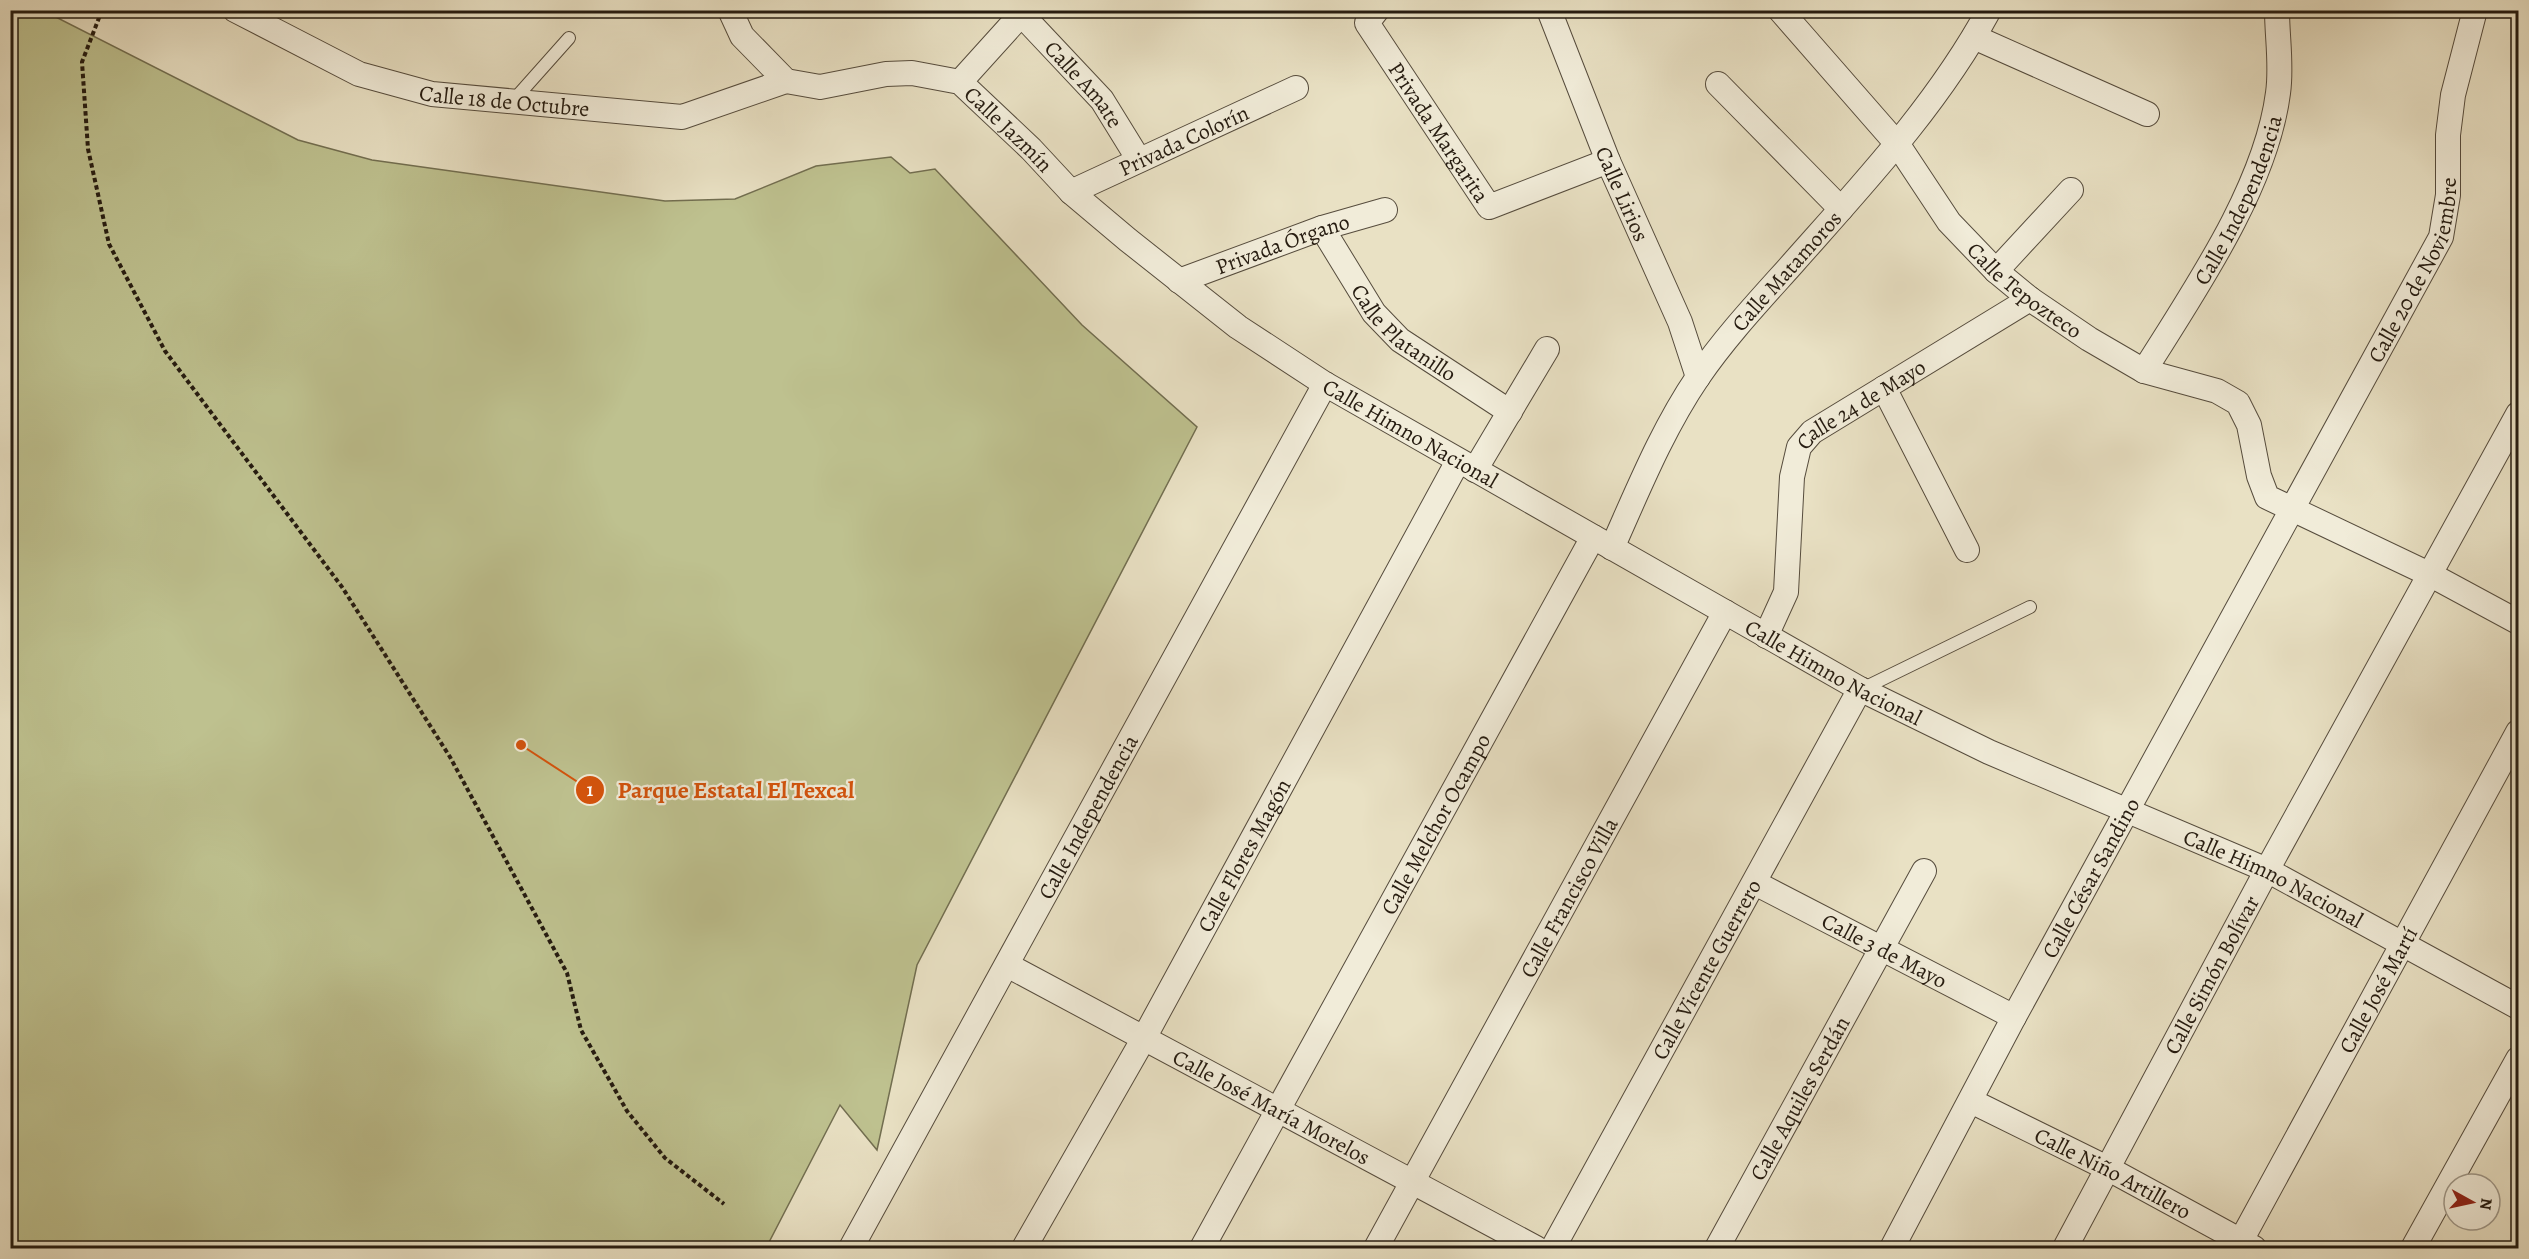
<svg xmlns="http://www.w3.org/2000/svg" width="2529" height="1259" viewBox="0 0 2529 1259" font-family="Alegreya,serif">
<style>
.green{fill:#bec18f;stroke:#726e50;stroke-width:1.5}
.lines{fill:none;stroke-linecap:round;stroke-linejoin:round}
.lane-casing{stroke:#564c3d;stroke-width:14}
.street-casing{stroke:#564c3d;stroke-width:26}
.path{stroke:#251b10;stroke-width:4;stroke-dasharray:4.5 3;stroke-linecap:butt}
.lane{stroke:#f1ecd9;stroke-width:12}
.street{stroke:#f1ecd9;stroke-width:24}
.labels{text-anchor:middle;stroke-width:4.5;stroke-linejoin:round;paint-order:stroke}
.street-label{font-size:22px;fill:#251b10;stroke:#f1ecd9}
.leader{fill:none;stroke:#d4530c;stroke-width:2}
.callout-dot{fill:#d4530c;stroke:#f1ecd9;stroke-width:2}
.mark-label{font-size:18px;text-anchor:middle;font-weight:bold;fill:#fff}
.callout-label{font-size:24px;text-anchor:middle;font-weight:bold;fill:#d4530c;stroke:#f1ecd9;stroke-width:4.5;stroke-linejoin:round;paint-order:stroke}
</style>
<rect width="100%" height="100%" fill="#e9e1c4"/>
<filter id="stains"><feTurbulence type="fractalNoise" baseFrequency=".00333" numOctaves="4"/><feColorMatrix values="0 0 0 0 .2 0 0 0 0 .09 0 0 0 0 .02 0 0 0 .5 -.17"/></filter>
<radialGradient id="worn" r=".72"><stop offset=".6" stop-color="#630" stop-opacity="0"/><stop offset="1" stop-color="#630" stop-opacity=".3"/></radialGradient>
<polygon class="green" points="10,11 44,11 298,140 372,160 665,201 735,199 816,166 891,157 910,173 935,169 1082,325 1197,427 917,965 877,1150 840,1105 766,1248 11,1248"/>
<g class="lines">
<g class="lane-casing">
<g id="lane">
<polyline points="512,102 569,38"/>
<polyline points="1862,689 2030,607"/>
</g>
</g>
<g class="street-casing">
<g id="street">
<path id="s1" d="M235,10L359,74L432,94L682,117L786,81"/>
<path id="s2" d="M730,10L742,36L786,81L820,87L886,74L912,73L960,82L1031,149L1071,192L1128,240L1238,327L1325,384L1860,689L1989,752L2267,870L2518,1007"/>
<path id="s3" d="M1377,10L1367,23L1489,207L1608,161"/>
<path id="s4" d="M1549,10L1608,161L1680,322L1698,377"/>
<path id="s5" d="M1780,10L1898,145L1949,222L1996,271L2030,299L2089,339L2144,371L2217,391L2238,403L2249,425L2259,476L2267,497L2431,575L2518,622"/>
<path id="s6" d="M1022,15L1102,100L1139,160"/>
<polyline points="1974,37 2147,114"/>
<polyline points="960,82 1025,10"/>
<polyline points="1718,84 1841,209"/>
<path id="s7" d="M1071,192L1296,88"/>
<path id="s8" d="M1322,228L1374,313L1400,340L1510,412"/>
<polyline points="1996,271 2071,190"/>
<path id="s9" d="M1179,281L1322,228L1385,210"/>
<path id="s10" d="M2144,371C2194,291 2266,187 2278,93C2282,66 2277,37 2277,10"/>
<polyline points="1884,388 1967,550"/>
<polyline points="1475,470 1547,349"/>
<path id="s11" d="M1612,548C1638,490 1662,430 1698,377C1726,336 1761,299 1794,262C1864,183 1938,104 1989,10"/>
<path id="s12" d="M1766,636L1786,592L1792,477L1799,447L1812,432L2030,299"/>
<path id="s13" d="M1755,883L2014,1017"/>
<path id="s14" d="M1009,966L1536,1248"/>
<path id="s15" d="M1971,1101L2107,1168L2254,1248"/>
<path id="s16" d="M851,1248L1325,384"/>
<path id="s17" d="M1024,1248L1144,1038L1458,461"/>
<path id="s18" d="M1202,1248L1593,537"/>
<path id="s19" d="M1376,1248L1725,612"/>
<path id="s20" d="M1553,1248L1860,689"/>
<path id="s21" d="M1717,1248L1924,871"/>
<path id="s22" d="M1892,1248L2014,1017L2441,237L2448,195V135L2453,95L2475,10"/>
<path id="s23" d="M2065,1248L2267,870L2518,414"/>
<path id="s24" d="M2237,1248L2518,732"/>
<polyline points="2413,1248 2518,1059"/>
</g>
</g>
<polyline class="path" points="102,10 82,62 88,149 109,244 165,351 342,587 450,757 567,973 581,1030 627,1111 665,1158 724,1204"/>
<use href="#lane" class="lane"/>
<use href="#street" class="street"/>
</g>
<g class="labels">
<g class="street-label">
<text dy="8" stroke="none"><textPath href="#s6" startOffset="93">Calle Amate</textPath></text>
<text dy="8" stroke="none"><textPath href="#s1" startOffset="288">Calle 18 de Octubre</textPath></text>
<text dy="8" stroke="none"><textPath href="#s2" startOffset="336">Calle Jazmín</textPath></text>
<text dy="8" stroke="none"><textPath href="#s3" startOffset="147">Privada Margarita</textPath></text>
<text dy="8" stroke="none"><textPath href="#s7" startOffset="124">Privada Colorín</textPath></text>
<text dy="8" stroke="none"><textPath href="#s4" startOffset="198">Calle Lirios</textPath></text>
<text dy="8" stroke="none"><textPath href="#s10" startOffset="196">Calle Independencia</textPath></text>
<text dy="8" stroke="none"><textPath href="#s9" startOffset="110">Privada Órgano</textPath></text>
<text dy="8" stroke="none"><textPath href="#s22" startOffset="1110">Calle 20 de Noviembre</textPath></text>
<text dy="8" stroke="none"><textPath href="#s11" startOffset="330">Calle Matamoros</textPath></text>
<text dy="8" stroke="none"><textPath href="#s5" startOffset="374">Calle Tepozteco</textPath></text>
<text dy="8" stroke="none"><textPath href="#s8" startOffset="135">Calle Platanillo</textPath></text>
<text dy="8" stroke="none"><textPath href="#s12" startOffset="270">Calle 24 de Mayo</textPath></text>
<text dy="8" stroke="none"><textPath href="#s2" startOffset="842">Calle Himno Nacional</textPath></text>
<text dy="8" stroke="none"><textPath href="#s2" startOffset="1328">Calle Himno Nacional</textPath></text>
<text dy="8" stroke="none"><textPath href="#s16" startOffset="492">Calle Independencia</textPath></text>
<text dy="8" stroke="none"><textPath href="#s18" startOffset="484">Calle Melchor Ocampo</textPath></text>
<text dy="8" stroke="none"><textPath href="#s17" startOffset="450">Calle Flores Magón</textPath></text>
<text dy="8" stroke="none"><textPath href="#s22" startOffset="420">Calle César Sandino</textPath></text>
<text dy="8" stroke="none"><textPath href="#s2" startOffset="1814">Calle Himno Nacional</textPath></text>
<text dy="8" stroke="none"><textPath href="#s19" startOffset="400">Calle Francisco Villa</textPath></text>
<text dy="8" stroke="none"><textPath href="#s13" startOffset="146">Calle 3 de Mayo</textPath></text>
<text dy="8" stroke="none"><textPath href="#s20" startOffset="318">Calle Vicente Guerrero</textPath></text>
<text dy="8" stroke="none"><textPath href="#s23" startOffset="310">Calle Simón Bolívar</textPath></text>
<text dy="8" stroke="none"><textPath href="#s24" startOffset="294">Calle José Martí</textPath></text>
<text dy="8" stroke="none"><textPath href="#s21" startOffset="171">Calle Aquiles Serdán</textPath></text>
<text dy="8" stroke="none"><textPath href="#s14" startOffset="298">Calle José María Morelos</textPath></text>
<text dy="8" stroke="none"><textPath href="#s15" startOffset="159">Calle Niño Artillero</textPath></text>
</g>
</g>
<path class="leader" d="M521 745L590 790"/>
<g class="callout-dot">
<circle cx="521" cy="745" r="6"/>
<circle cx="590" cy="790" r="15"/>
</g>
<g class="mark-label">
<text x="590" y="796">1</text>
</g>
<g class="callout-label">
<text x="736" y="798">Parque Estatal El Texcal</text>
</g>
<rect width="2529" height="1259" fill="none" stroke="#e9e1c4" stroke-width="36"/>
<rect x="12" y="12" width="2505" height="1235" fill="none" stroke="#251b10" stroke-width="3"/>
<rect x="18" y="18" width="2493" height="1223" fill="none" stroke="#251b10" stroke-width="1.5"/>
<g transform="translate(2472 1202) rotate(98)"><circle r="28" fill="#f1ecd9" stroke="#9f9889" stroke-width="1.5"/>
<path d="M0-4.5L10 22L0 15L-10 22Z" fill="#8f2418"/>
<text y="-9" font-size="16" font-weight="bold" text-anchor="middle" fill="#251b10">N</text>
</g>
<rect width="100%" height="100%" filter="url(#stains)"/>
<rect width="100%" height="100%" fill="url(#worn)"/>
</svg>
